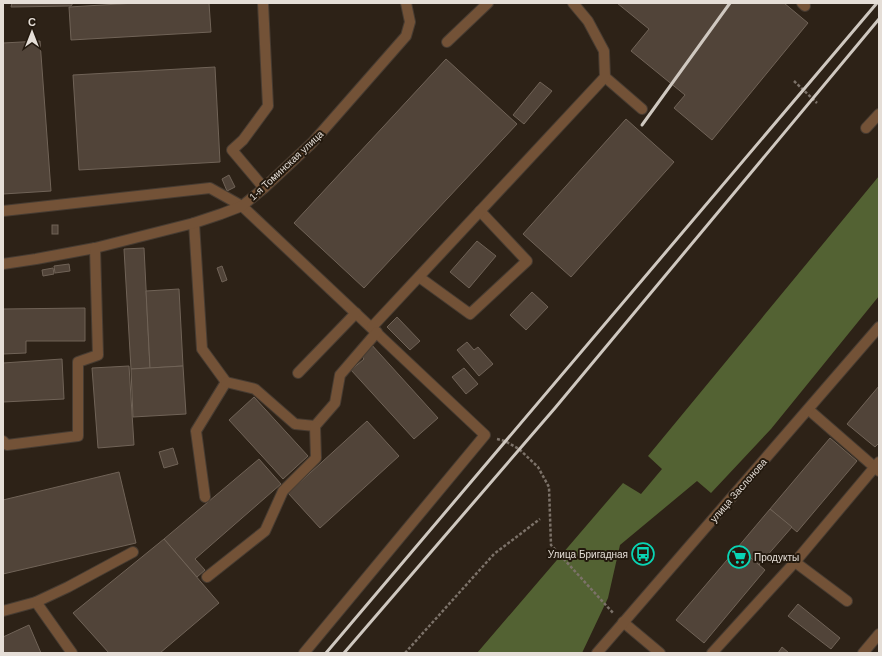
<svg xmlns="http://www.w3.org/2000/svg" width="882" height="656" viewBox="0 0 882 656" font-family="Arial,sans-serif">
<style>
.forest{fill:#536233}
.building{fill:#514439;stroke:#706357}
.lines{fill:none;stroke-linecap:round;stroke-linejoin:round}
.minor-casing{stroke:#473c32;stroke-width:12}
.path{stroke:#7c7269;stroke-width:2.5;stroke-dasharray:3 2;stroke-linecap:butt}
.minor{stroke:#735237;stroke-width:10}
.rail{stroke:#cfc8c0;stroke-width:3}
.labels{text-anchor:middle;stroke-width:4;stroke-linejoin:round;paint-order:stroke}
.street-label{font-size:10px;fill:#e5ded7;stroke:#23190e}
.poi-label{font-size:10px;fill:#e5ded7;stroke:#23190e;text-anchor:end}
</style>
<rect width="100%" height="100%" fill="#2d2217"/>
<polygon class="forest" points="879,176 879,296 771,429 711,493 697,481 620,545 608,598 582,653 477,653 623,483 641,494 662,469 648,456"/>
<g class="building">
<polygon points="12,3 73,3 71,6 11,7"/>
<polygon points="136,3 209,3 211,32 71,40 69,7"/>
<polygon points="617,3 784,3 808,23 712,140 674,108 685,95 631,51 649,29"/>
<polygon points="40,41 51,191 3,194 3,43"/>
<polygon points="446,59 517,124 364,288 294,223"/>
<polygon points="215,67 220,162 79,170 73,75"/>
<polygon points="540,82 552,91 524,124 513,115"/>
<polygon points="626,119 674,162 571,277 523,234"/>
<polygon points="229,175 235,187 227,191 222,179"/>
<rect x="52" y="225" width="6" height="9"/>
<polygon points="477,241 496,256 469,288 450,272"/>
<polygon points="144,248 150,368 131,369 124,249"/>
<polygon points="69,264 70,271 55,273 54,266"/>
<polygon points="222,266 227,280 222,282 217,268"/>
<polygon points="53,268 54,274 43,276 42,270"/>
<polygon points="179,289 183,366 150,368 146,291"/>
<polygon points="532,292 548,307 526,330 510,315"/>
<polygon points="85,308 85,341 26,341 26,353 3,354 3,309"/>
<polygon points="397,317 420,341 410,350 387,327"/>
<polygon points="467,342 474,350 478,347 493,364 479,376 457,350"/>
<polygon points="370,343 438,418 414,439 351,370 364,359 359,353"/>
<polygon points="62,359 64,399 3,402 3,363"/>
<polygon points="129,366 134,445 98,448 92,368"/>
<polygon points="183,366 186,414 133,417 131,369"/>
<polygon points="464,368 478,384 466,394 452,377"/>
<polygon points="879,386 879,443 875,447 847,424"/>
<polygon points="254,397 308,456 283,479 229,420"/>
<polygon points="367,421 399,456 320,528 288,493"/>
<polygon points="830,438 857,461 797,532 770,509"/>
<polygon points="173,448 178,464 164,468 159,452"/>
<polygon points="259,459 281,484 195,559 205,570 197,577 164,539"/>
<polygon points="119,472 136,543 3,574 3,500"/>
<polygon points="770,509 792,527 759,565 738,547"/>
<polygon points="164,539 219,603 160,653 109,653 73,613"/>
<polygon points="638,544 643,548 639,553 634,549"/>
<polygon points="738,547 765,570 704,643 676,620"/>
<polygon points="798,604 840,638 831,649 788,616"/>
<polygon points="29,625 41,653 3,653 3,637"/>
<polygon points="782,647 789,653 778,653"/>
</g>
<g class="lines">
<g class="minor-casing">
<g id="minor">
<polyline points="263,3 268,106 243,140 232,150 264,188"/>
<polyline points="802,3 805,6"/>
<polyline points="447,42 488,3"/>
<polyline points="605,77 642,109"/>
<polyline points="866,128 879,114"/>
<polyline points="3,211 210,188 242,206 485,435 304,653"/>
<polyline points="194,223 202,349 226,382 196,431 205,497"/>
<polyline points="3,264 36,259 95,248 194,223 221,214 242,206 264,188 312,143 406,36 410,22 406,3"/>
<polyline points="419,277 470,314 527,261 480,211"/>
<polyline points="372,327 605,77 604,51 588,21 573,3"/>
<polyline points="298,373 356,313"/>
<polyline points="226,382 255,389 295,424 315,426 335,403 340,375 377,332"/>
<polyline points="809,410 879,471"/>
<polyline points="3,441 7,445 78,436 78,362 98,355 95,248"/>
<polyline points="795,562 847,601"/>
<polyline points="207,577 265,531 283,491 316,458 315,426"/>
<polyline points="36,602 72,653"/>
<polyline points="3,611 36,602 68,587 133,552"/>
<polyline points="623,622 660,653"/>
<polyline points="597,653 879,327"/>
<polyline points="712,653 795,562 879,462"/>
<polyline points="863,653 879,634"/>
</g>
</g>
<g class="path">
<polyline points="794,81 817,103"/>
<polyline points="497,439 505,441 519,449 538,467 549,487 551,545 614,614"/>
<polyline points="405,653 494,554 540,519"/>
</g>
<use href="#minor" class="minor"/>
<g class="rail">
<polyline points="642,125 730,3"/>
<polyline points="326,653 877,3"/>
<polyline points="344,653 555,408 879,19"/>
</g>
</g>
<defs>
<g id="bus-ring" transform="scale(1.15)"><circle r="9.5" fill="#23190e" stroke="#09d5b5" stroke-width="1.5"/><path d="M-5-6H5V4H4V6H2V4H-2V6H-4V4H-5ZM-3.5-4V0h7V-4ZM-3.5 1.2v1.5H-2V1.2ZM2 1.2v1.5H3.5V1.2Z" fill="#09d5b5"/></g>
<g id="supermarket-ring" transform="scale(1.15)"><circle r="9.5" fill="#23190e" stroke="#09d5b5" stroke-width="1.5"/><path d="M-6-5.5h2.5l.6 2H6L4.5 2H-2.5L-4.4-4H-6ZM-1.5 3.2a1.3 1.3 0 1 0 .1 0ZM3 3.2a1.3 1.3 0 1 0 .1 0Z" fill="#09d5b5"/></g>
</defs>
<g fill-rule="evenodd">
<use href="#bus-ring" x="643" y="554"/>
<use href="#supermarket-ring" x="739" y="557"/>
</g>
<g class="labels">
<g class="street-label">
<text transform="translate(286 165) rotate(-43)" y="4">1-я Томинская улица</text>
<text transform="translate(738 490) rotate(-49)" y="4">улица Заслонова</text>
</g>
<g class="poi-label">
<text x="628" y="558">Улица Бригадная</text>
<text x="754" y="561" text-anchor="start">Продукты</text>
</g>
</g>
<rect width="882" height="656" fill="none" stroke="#e5ded7" stroke-width="8"/>
<g transform="translate(32 32)" stroke="#23190e" stroke-width="3" paint-order="stroke">
<path d="M0-3L7 15L0 10L-7 15Z" fill="#e5ded7"/>
<text y="-6" font-size="11" font-weight="bold" text-anchor="middle" fill="#e5ded7">С</text>
</g>
</svg>
